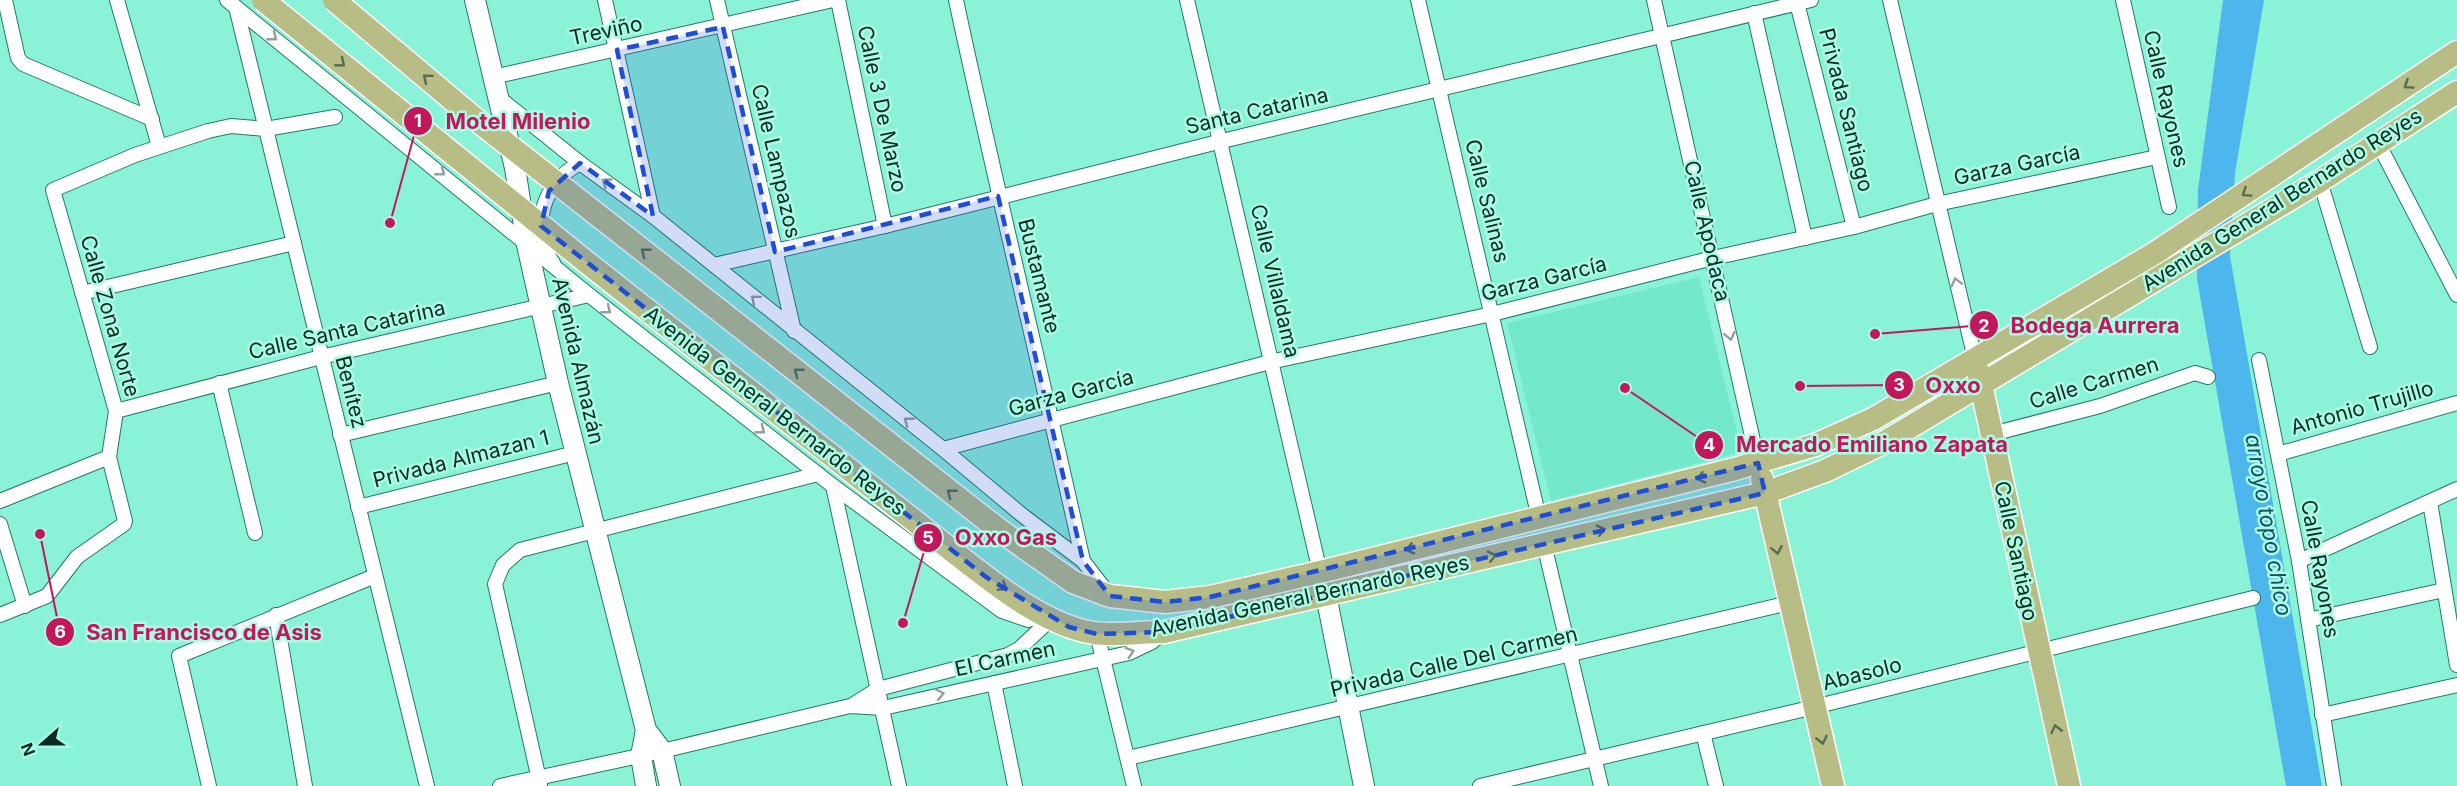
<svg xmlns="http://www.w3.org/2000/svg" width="2457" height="786" viewBox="0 0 2457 786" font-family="Inter,sans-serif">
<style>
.built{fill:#73e8cb}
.water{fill:#4cb6ed}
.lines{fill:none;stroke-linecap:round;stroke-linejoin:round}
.street-casing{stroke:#247966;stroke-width:16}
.secondary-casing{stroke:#247966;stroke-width:22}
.primary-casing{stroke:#fff;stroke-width:25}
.street{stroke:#fff;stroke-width:14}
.secondary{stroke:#fff;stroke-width:20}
.primary{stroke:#b7bd84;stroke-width:22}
.primary-bridge-casing{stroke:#fff;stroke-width:25;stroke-linecap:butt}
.primary-bridge{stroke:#b7bd84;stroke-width:22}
.oneway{stroke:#8f9f9c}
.oneway2{stroke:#566c4e}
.marked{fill:#1d4ed8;fill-opacity:0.2;stroke:#1d4ed8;stroke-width:4.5;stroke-dasharray:12 8;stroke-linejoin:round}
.labels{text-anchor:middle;stroke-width:5;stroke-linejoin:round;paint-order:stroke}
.street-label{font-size:21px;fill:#072a22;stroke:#abfce5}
.water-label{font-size:22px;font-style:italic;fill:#144e6a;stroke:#abfce5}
.leader{fill:none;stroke:#c2185b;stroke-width:2}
.callout-dot{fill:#c2185b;stroke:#abfce5;stroke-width:2}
.mark-label{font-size:18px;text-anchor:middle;font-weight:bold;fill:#fff}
.callout-label{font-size:22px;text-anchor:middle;font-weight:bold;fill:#c2185b;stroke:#abfce5;stroke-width:5;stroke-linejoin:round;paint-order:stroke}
</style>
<rect width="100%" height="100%" fill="#8af3d7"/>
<polygon class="built" points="1699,277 1742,452 1551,501 1507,323"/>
<polygon class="water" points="2223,0 2264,0 2235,173 2230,256 2322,786 2286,786 2197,279 2198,190"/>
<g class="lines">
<g class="street-casing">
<g id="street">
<polyline points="5,0 18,58 23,64 152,119"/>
<polyline points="117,0 159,146"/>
<polyline points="227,0 589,295 833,486 1002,611 1028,620 1046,616"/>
<polyline points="605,0 653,216"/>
<polyline points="717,0 794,331"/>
<polyline points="838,0 885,226"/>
<path d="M956,0C996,188 1042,374 1083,561"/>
<polyline points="1187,0 1320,572"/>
<polyline points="1418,0 1539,518"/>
<polyline points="1654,0 1758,463"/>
<polyline points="1890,0 1975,359"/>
<polyline points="2123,0 2169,207"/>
<polyline points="1797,3 1854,227"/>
<polyline points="236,7 427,786"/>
<polyline points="1754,13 1805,238"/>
<polyline points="493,77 833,0"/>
<polyline points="498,97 580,163 653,216 943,449 1022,515 1083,561 1107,592"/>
<polyline points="2378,143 2457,295"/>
<polyline points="2320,181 2370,347"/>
<path d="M553,263C529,227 543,183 580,163"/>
<polyline points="714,265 885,226 1218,142 1811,0"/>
<polyline points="82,293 294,243"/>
<polyline points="2259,360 2299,561 2334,786"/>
<polyline points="219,383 255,533"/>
<polyline points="116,411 321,357 589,295"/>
<polyline points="1992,434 2100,406 2195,373 2208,377"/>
<polyline points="340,435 558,383"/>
<polyline points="943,449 1270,362 1492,314 1713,258 1854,227 1937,204 2157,157"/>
<polyline points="2278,454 2457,403"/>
<polyline points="833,486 899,786"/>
<polyline points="0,501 109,457"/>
<polyline points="2430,502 2457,665"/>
<polyline points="358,507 575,453"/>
<polyline points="0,524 25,606"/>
<polyline points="1544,544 1601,786"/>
<polyline points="2299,561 2457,489"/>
<polyline points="0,615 47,596 77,557 124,524 125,521 109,457 116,411 53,190 135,155 208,131 231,126 266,129 335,117"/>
<polyline points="276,615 305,786"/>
<polyline points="2308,620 2444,590"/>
<polyline points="1097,634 1134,786"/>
<polyline points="994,683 1015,786"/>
<polyline points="851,706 878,689 1008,655 1019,649 1051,619"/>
<polyline points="2322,715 2457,685"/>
<polyline points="1703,733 1716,786"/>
<polyline points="1128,758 1789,603"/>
<polyline points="540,784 495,584 503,565 520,550 818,474"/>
<polyline points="209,786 179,656 375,576"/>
<polyline points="500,786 662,751 850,706 883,708 1129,653 1152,642 1162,633"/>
<polyline points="1480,786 1814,707 2253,598"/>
</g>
</g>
<g class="secondary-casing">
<g id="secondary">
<polyline points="475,0 515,168 527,245 558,383 646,730 662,751 670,786"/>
<polyline points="1326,595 1364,786"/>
<polyline points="646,730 641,756 646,786"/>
</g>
</g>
<g class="primary-casing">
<g id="primary">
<polyline points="1978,371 2069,786"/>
<polyline points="1762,479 1833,786"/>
<polyline points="998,529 1073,582 1110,596 1165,602 1210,597 1320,572 1735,469 1815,445 1873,419 2155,253 2457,52"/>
<path d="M955,553C993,583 1046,626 1094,633C1116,636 1141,632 1164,632L1765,493L1825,471L1885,442L2320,181L2457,92"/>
</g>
</g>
<use href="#street" class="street"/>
<use href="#secondary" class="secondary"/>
<use href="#primary" class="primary"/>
<g class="primary-bridge-casing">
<g id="primary-bridge">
<polyline points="263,0 585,261 955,553"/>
<polyline points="334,0 474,118 998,529"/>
</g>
</g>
<use href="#primary-bridge" class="primary-bridge"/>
</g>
<defs><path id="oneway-chevron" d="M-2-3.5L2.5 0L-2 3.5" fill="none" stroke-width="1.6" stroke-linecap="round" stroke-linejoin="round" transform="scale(1.5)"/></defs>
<g class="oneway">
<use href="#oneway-chevron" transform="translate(273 37) rotate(39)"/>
<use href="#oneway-chevron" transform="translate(441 172) rotate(39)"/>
<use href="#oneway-chevron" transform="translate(606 182) rotate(-144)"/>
<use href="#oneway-chevron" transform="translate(1956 282) rotate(-104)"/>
<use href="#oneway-chevron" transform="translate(755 299) rotate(-140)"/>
<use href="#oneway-chevron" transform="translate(607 310) rotate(38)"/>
<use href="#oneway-chevron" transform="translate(1730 336) rotate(78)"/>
<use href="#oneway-chevron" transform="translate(908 421) rotate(-142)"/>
<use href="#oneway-chevron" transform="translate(761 430) rotate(38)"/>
<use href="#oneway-chevron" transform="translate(1130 652) rotate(-17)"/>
<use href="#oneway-chevron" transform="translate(940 694) rotate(-12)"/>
</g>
<g class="oneway2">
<use href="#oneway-chevron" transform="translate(341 63) rotate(39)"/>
<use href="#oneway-chevron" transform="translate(427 78) rotate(-140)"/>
<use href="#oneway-chevron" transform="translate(2408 85) rotate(146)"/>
<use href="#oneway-chevron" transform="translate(2246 193) rotate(146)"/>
<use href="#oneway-chevron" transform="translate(645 252) rotate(-142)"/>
<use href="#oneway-chevron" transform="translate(798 372) rotate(-142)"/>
<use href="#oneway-chevron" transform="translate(1701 478) rotate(166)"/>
<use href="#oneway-chevron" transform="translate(951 493) rotate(-142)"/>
<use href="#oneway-chevron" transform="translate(1601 530) rotate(-13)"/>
<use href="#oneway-chevron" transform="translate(1410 549) rotate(166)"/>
<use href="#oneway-chevron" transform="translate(1777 550) rotate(78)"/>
<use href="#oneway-chevron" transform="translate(1492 556) rotate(-13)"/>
<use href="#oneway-chevron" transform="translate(1003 587) rotate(33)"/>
<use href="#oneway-chevron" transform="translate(2056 729) rotate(-103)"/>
<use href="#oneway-chevron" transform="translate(1822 740) rotate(77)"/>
</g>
<path class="marked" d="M723,27L775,252L998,196L1083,561L1110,596L1165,602L1210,597L1758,463L1765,493L1164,632L1097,634L1069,627L986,577L541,226L549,191L580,163L653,216L617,50Z"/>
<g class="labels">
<g class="street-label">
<text transform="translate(606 31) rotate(-12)" y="7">Treviño</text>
<text transform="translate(2166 99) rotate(77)" y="7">Calle Rayones</text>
<text transform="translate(882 109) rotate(78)" y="7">Calle 3 De Marzo</text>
<text transform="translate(1846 110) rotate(76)" y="7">Privada Santiago</text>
<text transform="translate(1257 111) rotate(-13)" y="7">Santa Catarina</text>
<text transform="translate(776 161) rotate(77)" y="7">Calle Lampazos</text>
<text transform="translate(2017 165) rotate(-12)" y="7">Garza García</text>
<text transform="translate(2282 200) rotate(-32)" y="7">Avenida General Bernardo Reyes</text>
<text transform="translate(1487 201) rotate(76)" y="7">Calle Salinas</text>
<text transform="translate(1707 231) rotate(77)" y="7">Calle Apodaca</text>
<text transform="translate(1039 276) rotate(76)" y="7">Bustamante</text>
<text transform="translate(1544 279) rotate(-14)" y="7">Garza García</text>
<text transform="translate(1275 281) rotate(77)" y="7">Calle Villaldama</text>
<text transform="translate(110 316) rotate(74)" y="7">Calle Zona Norte</text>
<text transform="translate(347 330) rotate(-13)" y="7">Calle Santa Catarina</text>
<text transform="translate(578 361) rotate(77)" y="7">Avenida Almazán</text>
<text transform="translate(2094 383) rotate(-17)" y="7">Calle Carmen</text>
<text transform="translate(351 392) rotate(76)" y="7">Benítez</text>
<text transform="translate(1071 393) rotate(-15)" y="7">Garza García</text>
<text transform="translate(2362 408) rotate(-16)" y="7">Antonio Trujillo</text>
<text transform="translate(775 411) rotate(38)" y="7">Avenida General Bernardo Reyes</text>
<text transform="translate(461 459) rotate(-14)" y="7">Privada Almazan 1</text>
<text transform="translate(2016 551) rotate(78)" y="7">Calle Santiago</text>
<text transform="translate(2320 569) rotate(80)" y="7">Calle Rayones</text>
<text transform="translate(1310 596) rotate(-12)" y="7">Avenida General Bernardo Reyes</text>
<text transform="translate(1005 659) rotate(-12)" y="7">El Carmen</text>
<text transform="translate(1454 662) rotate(-13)" y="7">Privada Calle Del Carmen</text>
<text transform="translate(1862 674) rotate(-14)" y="7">Abasolo</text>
</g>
<g class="water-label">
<text transform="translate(2269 525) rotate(80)" y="8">arroyo topo chico</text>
</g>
</g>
<path class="leader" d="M390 223L418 121M1875 334L1984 325M1800 386L1899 385M1625 388L1709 445M903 623L928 538M40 534L60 632"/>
<g class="callout-dot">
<circle cx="390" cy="223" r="6"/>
<circle cx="1875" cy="334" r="6"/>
<circle cx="1800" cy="386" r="6"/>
<circle cx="1625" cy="388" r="6"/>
<circle cx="903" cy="623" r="6"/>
<circle cx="40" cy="534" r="6"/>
<circle cx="418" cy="121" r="15"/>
<circle cx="1984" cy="325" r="15"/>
<circle cx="1899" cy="385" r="15"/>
<circle cx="1709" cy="445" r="15"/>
<circle cx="928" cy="538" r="15"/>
<circle cx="60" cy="632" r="15"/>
</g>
<g class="mark-label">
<text x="418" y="127">1</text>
<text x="1984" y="332">2</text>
<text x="1899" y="391">3</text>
<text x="1709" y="451">4</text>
<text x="928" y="544">5</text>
<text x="60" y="638">6</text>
</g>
<g class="callout-label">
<text x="518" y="129">Motel Milenio</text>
<text x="2095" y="333">Bodega Aurrera</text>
<text x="1953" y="393">Oxxo</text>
<text x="1872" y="452">Mercado Emiliano Zapata</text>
<text x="1006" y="545">Oxxo Gas</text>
<text x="204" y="640">San Francisco de Asis</text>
</g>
<g transform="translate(42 744) rotate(249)" stroke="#abfce5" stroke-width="4.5" paint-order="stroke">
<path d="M0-4.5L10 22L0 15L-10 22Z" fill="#072a22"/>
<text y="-9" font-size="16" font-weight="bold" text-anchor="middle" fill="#072a22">N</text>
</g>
</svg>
